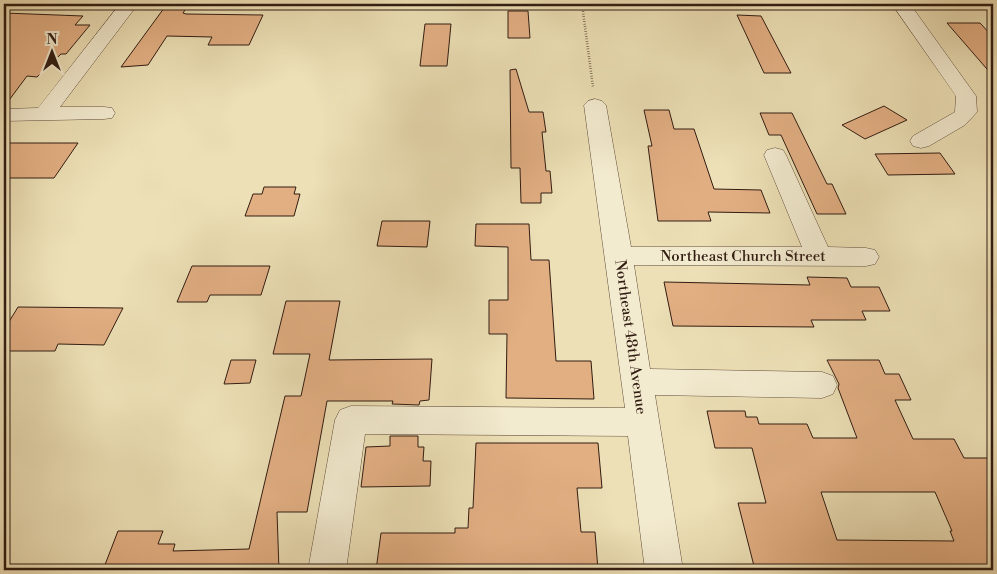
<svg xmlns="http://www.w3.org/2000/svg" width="997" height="574" viewBox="0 0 997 574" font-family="'Libre Bodoni',serif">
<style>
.building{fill:#e2af83;stroke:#311c12;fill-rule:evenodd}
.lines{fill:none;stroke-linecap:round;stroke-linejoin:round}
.minor-casing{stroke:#604d3b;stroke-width:1}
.path{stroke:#311c12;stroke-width:2.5;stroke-dasharray:0.5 2;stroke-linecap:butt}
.minor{fill:#f3ebd0;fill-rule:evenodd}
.labels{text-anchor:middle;stroke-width:4;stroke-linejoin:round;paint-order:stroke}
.street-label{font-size:15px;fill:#311c12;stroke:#f3ebd0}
</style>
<rect width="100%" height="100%" fill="#ede0b6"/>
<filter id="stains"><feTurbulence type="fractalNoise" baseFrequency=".004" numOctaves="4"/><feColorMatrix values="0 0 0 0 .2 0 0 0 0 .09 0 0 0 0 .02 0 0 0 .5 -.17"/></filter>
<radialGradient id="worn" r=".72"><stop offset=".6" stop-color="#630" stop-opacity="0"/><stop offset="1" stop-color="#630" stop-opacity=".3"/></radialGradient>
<g class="building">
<polygon points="167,4 182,4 187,7 183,13 186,14 263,15 249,45 208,45 212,37 167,36 148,65 121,67"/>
<polygon points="508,11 528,11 530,38 508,38"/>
<polygon points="4,13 83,16 75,25 90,25 66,54 61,54 37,77 27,76 4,107"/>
<polygon points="737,15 761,16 791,73 764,73"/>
<polygon points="947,23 980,23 993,37 993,76"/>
<polygon points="425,24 451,24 447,66 420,66"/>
<polygon points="516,69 529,112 543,112 546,132 542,132 546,171 550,171 552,193 541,193 541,203 521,203 520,168 511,168 510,70"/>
<polygon points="884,106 907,120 865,139 842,125"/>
<polygon points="644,110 669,110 674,129 694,129 714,189 761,190 770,213 708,212 711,221 658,221 648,146 652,146"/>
<polygon points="760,113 792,113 827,184 832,184 846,214 817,214 781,135 769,135"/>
<polygon points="4,143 78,143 54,178 4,178"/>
<polygon points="940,153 955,174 888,175 875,154"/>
<polygon points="264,187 296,187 294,194 300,194 294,216 245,216 253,194 262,194"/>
<polygon points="382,221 430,221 427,247 377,246"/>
<polygon points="476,224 529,224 531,260 549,260 556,361 591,361 594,399 506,398 507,334 489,334 489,300 508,300 508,247 475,246"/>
<polygon points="192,266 270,266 261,295 210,295 207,302 177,302"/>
<polygon points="807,277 847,278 851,287 879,287 890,311 862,311 866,320 811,320 814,327 673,326 664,282 810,285"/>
<polygon points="286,301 340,301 329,360 432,359 429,400 420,401 419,405 392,404 393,401 327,401 307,512 277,512 279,570 103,570 118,531 163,531 158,544 175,544 173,551 249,549 285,396 301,396 310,354 273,354"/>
<polygon points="18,307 123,308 104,345 58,344 55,351 4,351 4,330"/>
<polygon points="231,360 256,360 250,383 224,384"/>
<path d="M827,360H879L885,374H899L911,400H895L913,439H954L964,458H993V570H755L738,503H766L752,448H715L707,411H745L746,417H757L759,424H807L813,438H857L838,388L839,384ZM821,492H935L952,531H950L954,541L837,540Z"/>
<polygon points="390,436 418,436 418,447 424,447 423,461 431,461 430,486 361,487 366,447 390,446"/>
<polygon points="476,443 598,443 602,488 577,488 581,532 595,532 598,570 376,570 381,533 455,533 455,528 468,528 469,508 473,508"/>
</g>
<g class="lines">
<g class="minor-casing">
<g id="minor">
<polygon points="120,4 138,4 60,107 104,107 112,108 115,113 112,118 104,119 4,121 4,109 38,108"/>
<polygon points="892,4 910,4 976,96 977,112 965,125 929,146 921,148 913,146 910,141 913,136 955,112 956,96"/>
<polygon points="595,99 602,101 606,105 631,247 802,247 764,155 767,150 775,148 783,150 786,155 828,247 866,248 875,250 879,257 875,264 866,266 634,265 650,369 822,372 833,376 837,385 833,394 822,398 655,395 683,570 645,570 628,436 365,434 346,570 308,570 335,420 340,410 351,406 625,408 584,105 588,101"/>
</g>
</g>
<polyline class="path" points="582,4 593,87"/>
<use href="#minor" class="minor"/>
</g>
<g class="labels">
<g class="street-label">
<text x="743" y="261">Northeast Church Street</text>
<text transform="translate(631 337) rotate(82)" y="5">Northeast 48th Avenue</text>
</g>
</g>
<rect width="997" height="574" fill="none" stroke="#ede0b6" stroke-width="20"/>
<rect x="5" y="5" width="987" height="564" fill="none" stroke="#311c12" stroke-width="2.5"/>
<rect x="10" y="10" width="977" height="554" fill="none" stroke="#311c12"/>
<g transform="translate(52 52)" stroke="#f3ebd0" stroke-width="4" paint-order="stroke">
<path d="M0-4L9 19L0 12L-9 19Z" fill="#311c12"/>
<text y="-8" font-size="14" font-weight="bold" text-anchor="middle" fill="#311c12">N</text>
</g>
<rect width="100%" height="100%" filter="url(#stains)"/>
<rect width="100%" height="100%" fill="url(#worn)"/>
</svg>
